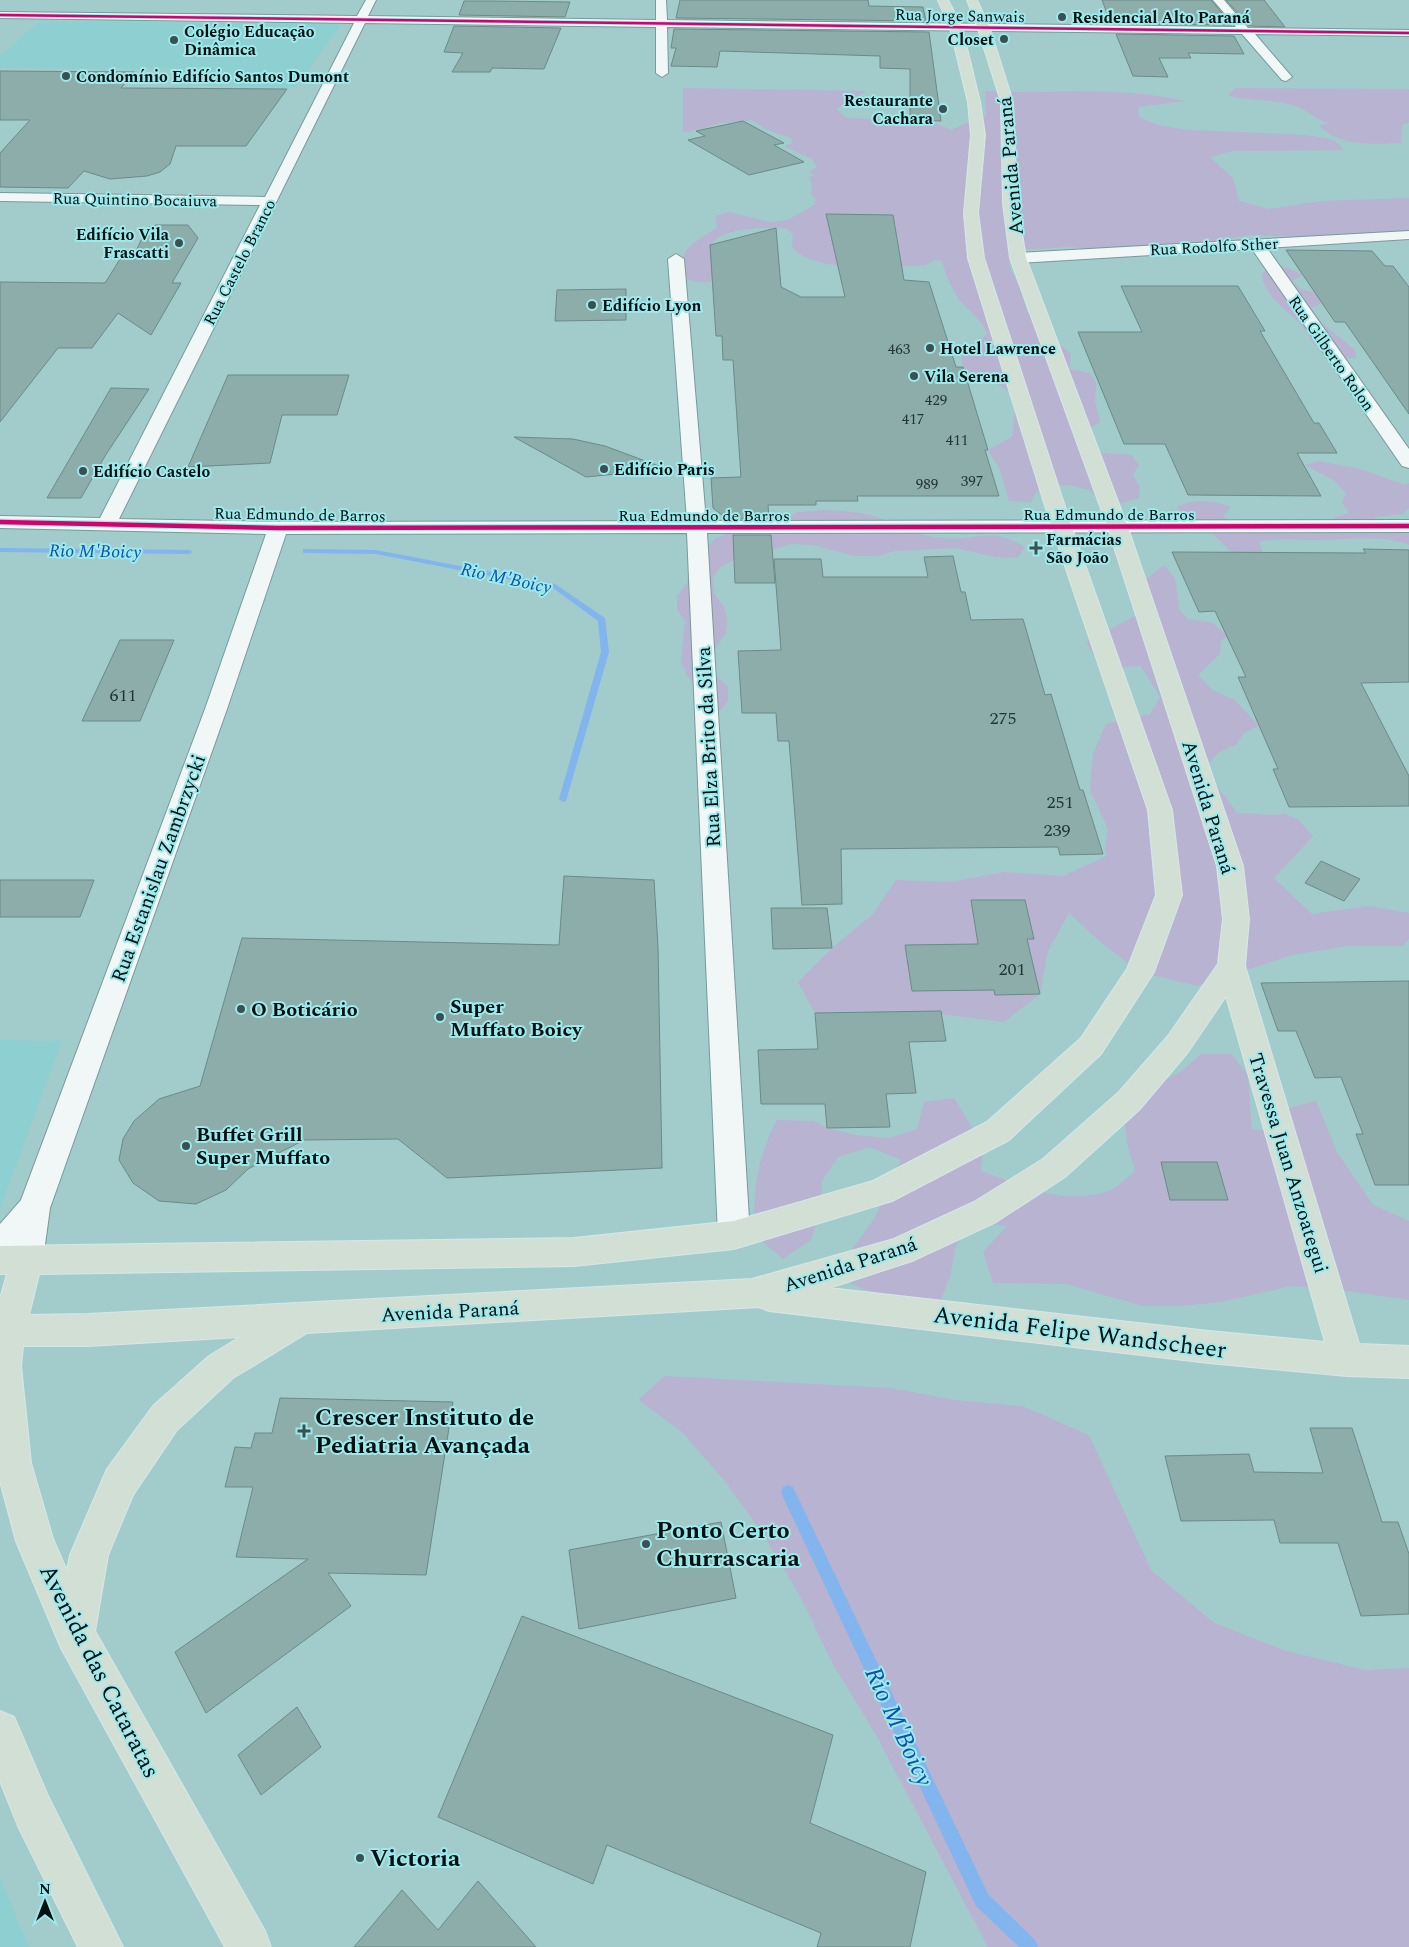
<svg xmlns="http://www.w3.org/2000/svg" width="1409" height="1947" viewBox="0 0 1409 1947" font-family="Spectral,serif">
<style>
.built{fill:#8ed0d2}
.green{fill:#b7b3d1}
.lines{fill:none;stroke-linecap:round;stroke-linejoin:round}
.stream{fill:#82b4ee;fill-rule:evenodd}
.building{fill:#8dadaa;stroke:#6a8b88}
.minor-casing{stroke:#799a9b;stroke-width:2}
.major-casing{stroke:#d5e8e8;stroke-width:2}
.minor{fill:#f1f7f7;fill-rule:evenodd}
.major{fill:#d2dfd5;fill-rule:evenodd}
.cycleway-far1-casing{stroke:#9de9eb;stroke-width:4}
.cycleway-casing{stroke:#9de9eb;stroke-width:7}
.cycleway-far1{stroke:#d6006c;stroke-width:2.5}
.cycleway{stroke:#d6006c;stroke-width:4.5}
.poi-dot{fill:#395152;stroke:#9de9eb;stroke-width:2}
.labels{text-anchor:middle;stroke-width:4;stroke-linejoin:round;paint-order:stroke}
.far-number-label{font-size:15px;fill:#233636}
.far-street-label{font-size:16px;fill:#000f10;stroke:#9de9eb}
.far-poi-label{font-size:16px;font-weight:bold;fill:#000f10;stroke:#9de9eb;text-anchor:start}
.far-water-label{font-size:18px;font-style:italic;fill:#0b52af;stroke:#9de9eb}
.number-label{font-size:18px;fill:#233636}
.street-label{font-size:20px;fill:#000f10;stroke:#9de9eb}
.poi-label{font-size:20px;font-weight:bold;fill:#000f10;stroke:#9de9eb;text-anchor:start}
.near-street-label{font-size:24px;fill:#000f10;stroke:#9de9eb}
.near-poi-label{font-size:24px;font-weight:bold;fill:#000f10;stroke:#9de9eb;text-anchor:start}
.near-water-label{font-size:25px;font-style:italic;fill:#0b52af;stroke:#9de9eb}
</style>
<rect width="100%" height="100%" fill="#a2cbcc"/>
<g class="built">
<polygon points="40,21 342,24 295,88 171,84 180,69 0,68 0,56"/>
<polygon points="0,1040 62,1041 0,1209"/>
<polygon points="0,1878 29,1947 0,1947"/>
</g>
<g class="green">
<path d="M683,88L866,91L836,109L847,118L932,121L951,130L986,115L985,91C1051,95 1119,85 1184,101L1138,107L1139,117L1158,125L1187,130L1306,135L1334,140L1344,150L1232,151L1210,157L1233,178L1239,201L1269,209L1321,201L1409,198V231L1304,237L1250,235L1205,243L1102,249L1068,247L1017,250L1011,255L1009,263L1011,271L1020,286L1027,312L1039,325L1041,341L1060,345L1071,354L1069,369L1090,373L1096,382L1095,401L1100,422L1083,433L1089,452L1131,455L1139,465L1133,475L1140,487L1139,498L1121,503L1100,499L1089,490L1069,485L1049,486L1036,492L1031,502L1009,501L1000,469L988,450L1012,437L1016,399C1010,392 1005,388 997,384C980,377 959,380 962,354L973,348L987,334C983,321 971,313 962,303C953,292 946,276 942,261L935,260L925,265C893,267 814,274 792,247L793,235L787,229C771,227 713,226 711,249C711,257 720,270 723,278C709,285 698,283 683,278C676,249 696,241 717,228L716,216L729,212L770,222L788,220L814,205L816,200L811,194L812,183L809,178L815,174H810L809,172L817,167L812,159L784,146L793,143L791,138L765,129L752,120L721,123L688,132L683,131Z"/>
<path d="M1236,88L1409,89V122L1402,125L1401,143C1374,144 1338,147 1319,125L1329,124C1316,119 1307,110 1295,106C1273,99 1251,101 1229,96L1230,92Z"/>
<path d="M1277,264L1303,275L1292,281L1300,289L1317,293L1322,303L1311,308L1323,324L1355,350L1356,358C1344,359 1333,359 1322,352C1313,347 1310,336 1304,328C1290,312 1264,297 1262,275L1266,269Z"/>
<path d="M1319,461L1364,470L1404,485L1409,483V508L1403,514L1375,517L1377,527L1409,532V545C1381,534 1350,540 1321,540C1300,541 1280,537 1259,542L1263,554L1235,559C1222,535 1196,526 1176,507C1196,498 1211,500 1231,507L1223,516L1233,524H1316L1349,513L1342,502L1346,493L1335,481L1305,465Z"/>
<path d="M823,510C844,511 863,512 883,519C903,526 919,536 941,538C978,542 987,525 1025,547L1018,558L996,557L956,548L895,551L878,556H855L813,545L791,544L734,560L720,567L713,578L714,593L724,607L727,619L726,633L708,659L715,674L728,687V701L717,715L687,675L681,662L685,621L677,609V596L687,584L689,572L714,539L731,532L772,529L783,519L799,512Z"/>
<polygon points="1164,565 1175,578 1179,609 1187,619 1213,623 1227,636 1221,641 1220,654 1198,675 1212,690 1235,700 1259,726 1244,733 1237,744 1218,753 1204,769 1237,813 1273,815 1285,814 1298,819 1313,836 1274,878 1312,914 1369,906 1409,913 1409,939 1403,946 1347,946 1292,955 1198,986 1140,972 1105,946 1069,913 1048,951 1040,994 1004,1022 941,1014 815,1013 798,982 832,948 873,914 896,880 950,882 1004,872 1063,876 1107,856 1105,848 1108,829 1090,790 1093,754 1106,724 1150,714 1160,697 1141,666 1124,667 1094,656 1086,642 1150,608 1141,583"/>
<path d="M1201,1054H1232L1248,1076L1252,1129L1283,1132L1289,1108L1316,1101L1337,1152L1373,1205L1409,1221V1300L1327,1288L1290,1286L1221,1302L1180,1306H1143L1066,1284L993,1283L983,1252L1007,1226L971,1223L955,1248L950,1277L938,1307L888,1298L851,1284L853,1248L874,1219L901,1160L869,1147L838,1157L822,1181L821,1209L811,1240L783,1259L755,1236C752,1193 757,1158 777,1120L814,1121L827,1128L855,1135L888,1138L917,1129L924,1102L954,1098L983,1146L981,1171C1025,1186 1064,1207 1111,1190C1119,1186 1128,1177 1135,1171L1127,1143L1124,1117L1159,1084L1183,1070Z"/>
<polygon points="665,1376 890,1388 955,1400 1022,1406 1089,1435 1151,1570 1214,1623 1286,1651 1366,1670 1409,1668 1409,1947 988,1947 875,1733 834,1666 800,1596 763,1534 724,1480 681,1431 638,1400"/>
</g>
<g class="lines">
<g class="stream">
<polygon points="0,548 189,550 193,552 189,554 0,552"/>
<polygon points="303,549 376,550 555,584 605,618 609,652 566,801 563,802 559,799 601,652 598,621 553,588 376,554 306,553 303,553"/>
<polygon points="788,1485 793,1487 988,1894 1036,1941 1038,1947 1019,1947 976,1906 783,1497 781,1492 783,1487"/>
</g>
</g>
<g class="building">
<polygon points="680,0 868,0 869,6 923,7 926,21 676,18"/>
<polygon points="1102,0 1211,0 1232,25 1111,24"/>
<polygon points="1226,0 1264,0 1285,27 1249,26"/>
<polygon points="464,1 491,1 570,2 565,17 459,15"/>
<polygon points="454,26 561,28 544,69 492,68 490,72 452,72 463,53 444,52"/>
<polygon points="674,29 929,32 941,121 910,120 910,69 880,68 880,56 720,51 717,67 671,66 676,48 671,48"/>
<polygon points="1116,34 1234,36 1244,54 1188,53 1191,58 1159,58 1168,77 1133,76"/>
<polygon points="0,71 135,72 121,88 287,89 246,146 176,146 170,164 160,172 147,176 110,179 84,171 68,188 0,187 0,153 30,120 0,120"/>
<polygon points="743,121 784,143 774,145 804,162 749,175 688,140 705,136 696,131"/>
<polygon points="826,214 893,215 904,280 929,282 956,367 963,367 988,450 985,450 999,496 857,496 858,501 816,501 816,505 768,505 769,519 727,519 713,508 711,478 741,477 733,360 723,360 722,336 716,336 710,245 776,228 781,287 801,297 845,297"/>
<polygon points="156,225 188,225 198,238 172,283 181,283 151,335 118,313 92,348 58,348 0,422 0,282 105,283 122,256 134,255 147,228"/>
<polygon points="1286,250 1372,251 1385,266 1393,266 1409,287 1409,414 1345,322 1335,322"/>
<polygon points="1121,286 1238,286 1265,331 1260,331 1314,423 1319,423 1337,453 1297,453 1321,496 1188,495 1165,444 1124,444 1078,332 1142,332"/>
<polygon points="626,289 626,320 555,321 557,290"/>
<polygon points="228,375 349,375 337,415 282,415 270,463 188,467"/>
<polygon points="111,388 149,389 105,456 81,498 47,498"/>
<polygon points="514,437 573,439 605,446 667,469 586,477"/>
<polygon points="733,535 771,535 775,583 735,583"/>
<polygon points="1363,549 1409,550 1409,682 1361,683 1409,776 1409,806 1289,807 1273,769 1278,769 1238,677 1246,677 1215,611 1199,612 1172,552 1366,553"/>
<polygon points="953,556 961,592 965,592 971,620 1023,619 1045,695 1051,694 1080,790 1083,790 1103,854 1060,855 1058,847 841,849 842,904 802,905 789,741 778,741 776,713 742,713 738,651 781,650 774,559 821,559 823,577 928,577 924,557"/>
<polygon points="120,640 174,640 140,721 82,721"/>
<polygon points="1321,861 1360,879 1344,901 1305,883"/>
<polygon points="564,876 654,880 658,947 662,1168 447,1178 398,1139 304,1140 248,1169 226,1190 196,1204 159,1201 133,1183 119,1160 123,1139 134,1121 159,1099 200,1086 242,938 559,945"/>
<polygon points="0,880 94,880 80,917 0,917"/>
<polygon points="971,900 1025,900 1034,939 1027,939 1040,994 995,995 994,990 912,991 905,945 978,944"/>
<polygon points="771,908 827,908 832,948 773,949"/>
<polygon points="1409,981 1409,1185 1375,1185 1356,1134 1363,1134 1341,1077 1315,1078 1296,1031 1278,1031 1261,983"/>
<polygon points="941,1011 946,1041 909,1042 916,1093 886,1094 890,1127 827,1128 825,1104 761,1104 758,1050 818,1049 815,1013"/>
<polygon points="1161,1162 1217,1162 1228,1200 1170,1200"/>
<polygon points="280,1398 453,1402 426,1575 328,1573 351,1606 206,1713 175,1652 308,1559 236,1557 253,1487 225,1487 235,1447 251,1448 255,1433 272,1433"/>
<polygon points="1310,1428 1352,1428 1382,1522 1398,1522 1409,1554 1409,1614 1361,1616 1338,1543 1280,1543 1274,1520 1181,1521 1165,1456 1249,1454 1254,1472 1323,1473"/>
<polygon points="721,1522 736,1598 579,1629 569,1550"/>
<polygon points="522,1616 833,1735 810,1823 926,1872 910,1947 817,1947 821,1933 607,1845 593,1884 438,1817"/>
<polygon points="297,1707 321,1747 261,1795 238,1755"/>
<polygon points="478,1881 536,1947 354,1947 402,1890 438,1930"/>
</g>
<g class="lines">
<g class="minor-casing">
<g id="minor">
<polygon points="366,0 376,0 368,16 656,20 656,0 666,0 667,20 1236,27 1213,0 1224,0 1248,28 1409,30 1409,36 1255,34 1292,77 1286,81 1282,80 1242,34 667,27 668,73 662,77 656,73 656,27 365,23 119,519 278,522 687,521 668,259 676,254 684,259 706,521 1409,520 1409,532 707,533 750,1235 745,1245 734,1249 723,1245 718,1235 687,533 286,534 227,709 50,1208 43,1259 38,1269 27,1273 16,1269 11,1257 0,1261 0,1224 21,1200 205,709 266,534 0,528 0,516 100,518 260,205 0,201 0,193 265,197 354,23 0,18 0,12 357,16"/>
<polygon points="1409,231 1409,239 1267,248 1409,449 1409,468 1402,466 1252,249 1018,263 1010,258 1018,253"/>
</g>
</g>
<g class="major-casing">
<g id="major">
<path d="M938,0H948L962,28L980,102L985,135L978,213L984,258L1072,528L1172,810L1182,895L1154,972L1101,1054L1009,1140L892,1201L734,1249L574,1266L39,1274L29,1315L88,1314L752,1279L894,1239L974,1202L1043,1159L1119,1092L1168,1036L1218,964L1223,919L1217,866L1108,528L1010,258L1003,203L1001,102L978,29L967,0H977L990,29L1013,102L1017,203L1026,258L1128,528L1243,866L1249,919L1245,966L1359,1344L1409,1346V1378L1347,1376L1209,1363L769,1311L759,1307L307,1333L233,1378L177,1430L133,1495L108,1555L95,1631L265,1931L271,1947H225L61,1648L16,1541L0,1481V1299L7,1274H0V1246L574,1238L734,1221L873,1181L987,1122L1081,1038L1127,969L1156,895L1148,810L1052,528L968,258L964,213L971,135L968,102L950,28ZM1226,996L1325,1342L1209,1331L829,1288L912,1261L996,1222L1065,1177L1139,1110L1188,1052ZM240,1337L209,1356L153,1406L107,1469L70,1555L67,1571L53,1539L31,1463L21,1366L23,1346H88Z"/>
<polygon points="0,1711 14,1717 48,1796 123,1947 78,1947 18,1826 0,1781"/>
</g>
</g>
<use href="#minor" class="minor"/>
<use href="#major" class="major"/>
<g class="cycleway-far1-casing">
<polyline id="cycleway-far1" points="0,15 1409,33"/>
</g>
<g class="cycleway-casing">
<polyline id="cycleway" points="0,522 278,528 1409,526"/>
</g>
<use href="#cycleway-far1" class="cycleway-far1"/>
<use href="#cycleway" class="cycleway"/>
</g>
<g class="poi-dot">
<circle cx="1062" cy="17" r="5"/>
<circle cx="1004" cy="39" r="5"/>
<circle cx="174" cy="40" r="5"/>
<circle cx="66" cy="76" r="5"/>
<circle cx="943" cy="109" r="5"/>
<circle cx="179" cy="243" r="5"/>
<circle cx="592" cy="305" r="5"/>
<circle cx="930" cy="348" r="5"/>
<circle cx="914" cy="376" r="5"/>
<circle cx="604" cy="469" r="5"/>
<circle cx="83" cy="471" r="5"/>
<path d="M1033.5 540.5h5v5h5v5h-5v5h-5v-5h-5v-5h5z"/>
<circle cx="241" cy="1009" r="5"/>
<circle cx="440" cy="1017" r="5"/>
<circle cx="186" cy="1146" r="5"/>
<path d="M301.5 1423.5h5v5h5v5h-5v5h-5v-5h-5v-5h5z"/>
<circle cx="646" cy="1544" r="5"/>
<circle cx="360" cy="1858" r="5"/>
</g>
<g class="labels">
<g class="far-number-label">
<text x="899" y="354">463</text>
<text x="936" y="405">429</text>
<text x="913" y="424">417</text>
<text x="957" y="445">411</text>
<text x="972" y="486">397</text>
<text x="927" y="489">989</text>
</g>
<g class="far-street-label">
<text transform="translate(960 15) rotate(1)" y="6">Rua Jorge Sanwais</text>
<text transform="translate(135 199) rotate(1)" y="6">Rua Quintino Bocaiuva</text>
<text transform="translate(1214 246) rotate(-3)" y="6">Rua Rodolfo Sther</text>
<text transform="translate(239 262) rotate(-63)" y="6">Rua Castelo Branco</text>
<text transform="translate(1332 353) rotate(55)" y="6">Rua Gilberto Rolon</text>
<text transform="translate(300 514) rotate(1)" y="6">Rua Edmundo de Barros</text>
<text x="1109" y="520">Rua Edmundo de Barros</text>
<text x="704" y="521">Rua Edmundo de Barros</text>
</g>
<g class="far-poi-label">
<text x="1072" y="23">Residencial Alto Paraná</text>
<text x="184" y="37">Colégio Educação<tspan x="184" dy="18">Dinâmica</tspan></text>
<text x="994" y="45" text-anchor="end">Closet</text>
<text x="76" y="82">Condomínio Edifício Santos Dumont</text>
<text x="933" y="106" text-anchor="end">Restaurante<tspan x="933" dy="18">Cachara</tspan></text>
<text x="169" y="240" text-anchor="end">Edifício Vila<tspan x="169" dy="18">Frascatti</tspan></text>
<text x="602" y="311">Edifício Lyon</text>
<text x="940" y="354">Hotel Lawrence</text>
<text x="924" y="382">Vila Serena</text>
<text x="614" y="475">Edifício Paris</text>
<text x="93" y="477">Edifício Castelo</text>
<text x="1046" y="545">Farmácias<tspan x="1046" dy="18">São João</tspan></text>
</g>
<g class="far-water-label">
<text transform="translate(95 551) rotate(1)" y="6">Rio M'Boicy</text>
<text transform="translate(506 578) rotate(12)" y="6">Rio M'Boicy</text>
</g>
<g class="number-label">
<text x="123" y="701">611</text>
<text x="1003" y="724">275</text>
<text x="1060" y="808">251</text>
<text x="1057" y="836">239</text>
<text x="1012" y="975">201</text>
</g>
<g class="street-label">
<text transform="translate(1010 166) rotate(-95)" y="7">Avenida Paraná</text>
<text transform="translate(708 747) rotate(-93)" y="7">Rua Elza Brito da Silva</text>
<text transform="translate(1209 807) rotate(73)" y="7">Avenida Paraná</text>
<text transform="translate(158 868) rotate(-70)" y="7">Rua Estanislau Zambrzycki</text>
<text transform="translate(1289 1163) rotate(73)" y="7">Travessa Juan Anzoategui</text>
<text transform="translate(850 1264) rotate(-18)" y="7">Avenida Paraná</text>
<text transform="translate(450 1311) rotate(-3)" y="7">Avenida Paraná</text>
</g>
<g class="poi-label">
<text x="450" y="1013">Super<tspan x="450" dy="23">Muffato Boicy</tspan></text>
<text x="251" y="1016">O Boticário</text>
<text x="196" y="1141">Buffet Grill<tspan x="196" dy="23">Super Muffato</tspan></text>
</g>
<g class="near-street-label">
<text transform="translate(1080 1332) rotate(7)" y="8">Avenida Felipe Wandscheer</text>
<text transform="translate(100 1671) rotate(63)" y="8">Avenida das Cataratas</text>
</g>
<g class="near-poi-label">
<text x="315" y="1425">Crescer Instituto de<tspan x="315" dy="28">Pediatria Avançada</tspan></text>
<text x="656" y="1538">Ponto Certo<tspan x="656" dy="28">Churrascaria</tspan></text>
<text x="370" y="1866">Victoria</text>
</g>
<g class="near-water-label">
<text transform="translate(900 1726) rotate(65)" y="9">Rio M'Boicy</text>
</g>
</g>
<g transform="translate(45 1902)" stroke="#9de9eb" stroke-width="4" paint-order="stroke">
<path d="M0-4L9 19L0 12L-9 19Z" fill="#000f10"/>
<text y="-8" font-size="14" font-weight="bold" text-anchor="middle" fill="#000f10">N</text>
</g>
</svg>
